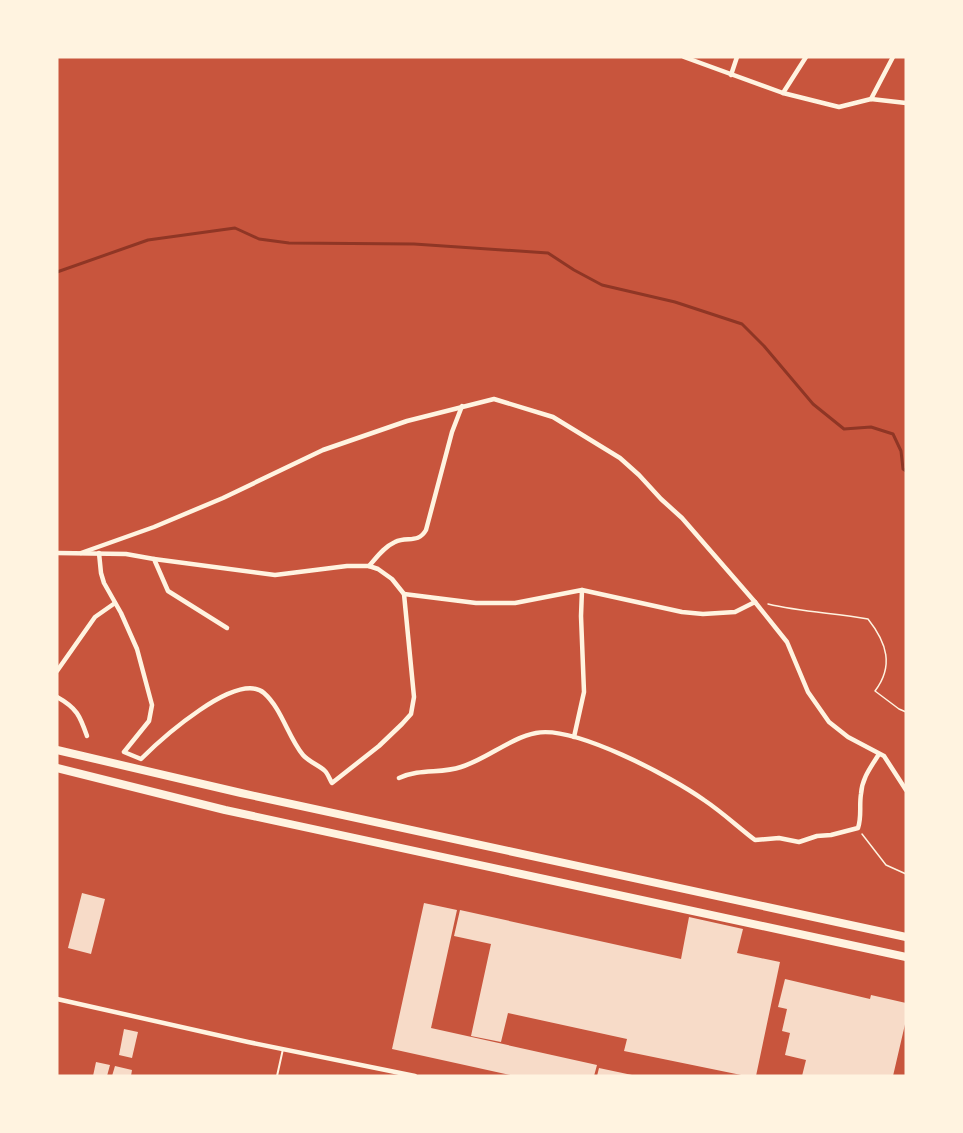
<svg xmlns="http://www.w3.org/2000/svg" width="963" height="1133" viewBox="0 0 963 1133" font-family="'DM Sans',sans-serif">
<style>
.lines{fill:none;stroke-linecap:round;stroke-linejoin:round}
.stream{stroke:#8f3625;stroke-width:3}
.building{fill:#f7dbc8}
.path{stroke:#fff3e0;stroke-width:1.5}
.service{stroke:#fff3e0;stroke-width:2}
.minor{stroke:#fff3e0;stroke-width:4.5}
.primary{stroke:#fff3e0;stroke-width:8}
</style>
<rect width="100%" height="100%" fill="#c8553d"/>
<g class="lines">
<polyline class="stream" points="57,272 148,240 235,228 259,239 289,243 414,244 548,253 574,270 602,285 675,302 742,324 764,346 813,404 844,429 871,427 893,434 901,451 903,469 906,471"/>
</g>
<g class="building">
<polygon points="82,893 105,899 91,954 68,948"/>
<polygon points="424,903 457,910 431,1028 597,1065 594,1076 515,1076 392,1049"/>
<polygon points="460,910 681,959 689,917 743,929 737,953 780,962 756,1076 746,1076 624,1051 627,1039 508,1013 501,1042 471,1036 491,944 454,936"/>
<polygon points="785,979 870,999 871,995 906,1003 906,1020 893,1076 802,1076 806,1060 785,1055 790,1033 782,1031 787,1009 778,1007"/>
<polygon points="124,1029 138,1032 132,1058 119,1055"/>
<polygon points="96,1062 110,1065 107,1076 93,1076"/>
<polygon points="115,1066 132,1070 131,1076 112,1076"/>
<polygon points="599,1068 632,1075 632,1076 597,1076"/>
</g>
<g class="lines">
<g class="path">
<path d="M768,604C801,612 835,613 868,619C887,643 894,666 875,691L899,709L906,712"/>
<polyline points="862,834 886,865 906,874"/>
</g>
<polyline class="service" points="277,1076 283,1049"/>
<g class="minor">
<polyline points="684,57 783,93 839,107 871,99 906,103"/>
<polyline points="731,75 737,57"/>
<polyline points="783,93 806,57"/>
<polyline points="871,99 893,57"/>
<polyline points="57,553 126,554 154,559 168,591 227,628"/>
<polyline points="81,553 154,527 223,498 323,450 407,421 494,399 553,417 620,458 639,475 661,499 682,518 755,602"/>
<path d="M99,553L101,573L104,583L121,613L137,649L152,705L149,721L124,752L141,759C160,740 237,670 264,693C282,709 288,737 303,755C309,762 319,765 325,771C328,774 330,780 332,783L379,746L402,724L411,714L414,697L404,594L392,579L378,569L369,566H347L275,575L154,559"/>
<path d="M369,566C377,557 384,547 395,542C407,536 418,544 426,530L452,432L462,406"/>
<polyline points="582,590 682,612 703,614 735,612 755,602 787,642 808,692 829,722 848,737 884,756 906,790"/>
<polyline points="404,594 476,603 515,603 582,590 581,616 584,692 574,737"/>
<polyline points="57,671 95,617 115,603"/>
<path d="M57,697C77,708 80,716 87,736"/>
<path d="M399,778C421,768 440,774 461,767C487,759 510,738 536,733C574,725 672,777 704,800C722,812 738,827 755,840L779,838L799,842L817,836L831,835L858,828C862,816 859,806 861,794C862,778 871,767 879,754"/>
<polyline points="57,999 248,1042 415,1076"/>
</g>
<g class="primary">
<polyline points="57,750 241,793 906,937"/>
<polyline points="57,768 225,810 906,957"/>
</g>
</g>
<rect width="963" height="1133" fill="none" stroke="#fff3e0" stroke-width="117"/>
</svg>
